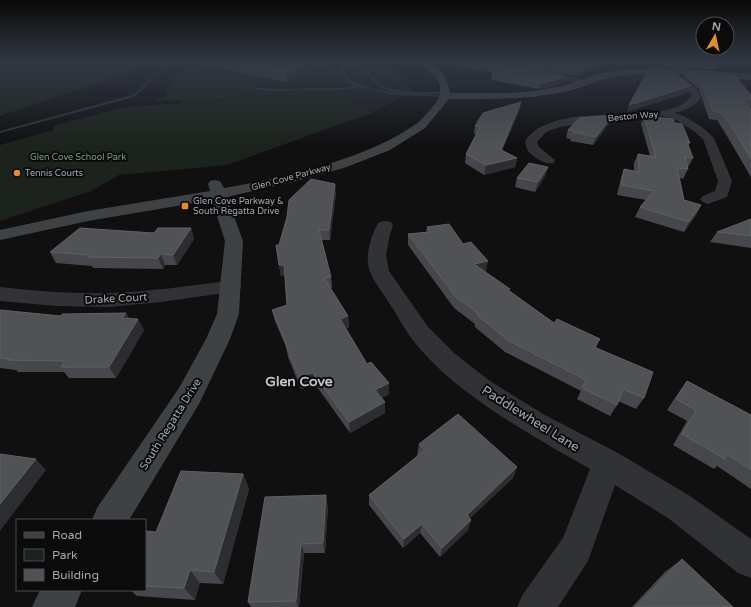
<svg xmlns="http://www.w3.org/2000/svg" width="751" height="607" viewBox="0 0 751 607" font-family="'Varela Round',sans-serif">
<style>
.built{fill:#1c1c1e}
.green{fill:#1c231c}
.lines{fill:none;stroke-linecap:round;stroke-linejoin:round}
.stream{fill:#2a3438;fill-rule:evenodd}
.lane{fill:#313235;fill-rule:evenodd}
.street{fill:#313235;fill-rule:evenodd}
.secondary{fill:#3f4245;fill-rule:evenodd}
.wall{fill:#46474c}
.shaded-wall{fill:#2c2d30}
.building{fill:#505256;stroke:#5d6064}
.poi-dot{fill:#df8b39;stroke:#0b0b0c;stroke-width:1.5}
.labels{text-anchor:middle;stroke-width:4;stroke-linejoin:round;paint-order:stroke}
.far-street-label{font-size:9px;fill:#a2a9b0;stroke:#0b0b0c}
.far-park-label{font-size:9px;fill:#7e9a7a;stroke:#0b0b0c}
.far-poi-label{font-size:9px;fill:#a2a9b0;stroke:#0b0b0c;text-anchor:start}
.street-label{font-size:11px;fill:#a2a9b0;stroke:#0b0b0c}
.near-street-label{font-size:13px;fill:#a2a9b0;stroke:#0b0b0c}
.near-neighbourhood-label{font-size:14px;font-weight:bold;fill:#c2c7cd;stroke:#0b0b0c}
</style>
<rect width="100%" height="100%" fill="#101011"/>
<polygon class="built" points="189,61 376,61 383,62 387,65 394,65 412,90 406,95 374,112 321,92 297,91 249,99 184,103 181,104 181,100 153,101 167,95 167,87"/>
<g class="green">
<polygon points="0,61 141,61 143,68 0,116"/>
<polygon points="219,71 216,79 253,79 245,98 153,101 167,95 167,87 181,72"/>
<polygon points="297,91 321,92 374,112 227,165 119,175 91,191 0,221 0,145 54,130 53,126 125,107 249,99"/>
</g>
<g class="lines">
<path class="stream" d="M169,61H171C167,67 162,70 157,74C149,82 143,91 134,97L0,133V131L132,95C141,90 147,82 154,75C159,70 165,67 169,61Z"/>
<path class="lane" d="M362,62C368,67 371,76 377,82C392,95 426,91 445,92L447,94H425L447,96L445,97L395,95L358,87L343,90L272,91L247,88L249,87L272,89L343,88L354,86L347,82L339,67L347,63ZM361,64C371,83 381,90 402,93L371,89L350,80L343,67L348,65Z"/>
<g class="street">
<path d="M640,61H649L685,79L698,90L701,98C694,107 685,110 675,113L684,116L702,127L714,138L732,181L727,197L708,204L703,202L700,199L703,196L715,191L718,181L703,139L694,131L676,120L662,116L578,124L560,127L546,132L537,142L539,147L555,160L554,163C545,165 533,157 528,151C526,148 526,144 525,141C554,100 640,125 681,105C685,103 688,99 691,97V93L679,83Z"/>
<polygon points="533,71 585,79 589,82 585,85 536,75 532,73"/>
<path d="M385,221L391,222L393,226L390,234L386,255L389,271L428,327L454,353L490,381L543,414L618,453L690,496L751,539V578L738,573L668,518L615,485L588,561L558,607H517L523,594L563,538L590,469C531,435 453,393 412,339C403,327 397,314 389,303C383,293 374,282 370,272C364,257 371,235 379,222Z"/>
<path d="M231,281L238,283L241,287L238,291L161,302L109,307L57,306L0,301V287C36,291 73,294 110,293C150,292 191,285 231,281Z"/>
</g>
<g class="secondary">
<path d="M416,61C419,61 423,61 426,61C439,64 449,81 450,93H513L534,91L562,86L598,74L628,69H684L751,74V80C711,77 670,72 629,75C605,76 587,87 564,92C526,100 488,99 449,99L425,128L390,150L344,168L292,182L227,197L243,241L239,314L230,339L199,404L129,520H92L97,508L179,388L206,339L217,314L225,241L212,200L88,221L0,240V230L88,211L210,191L208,184L210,181L215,180L220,181L224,188C285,177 365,160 416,124C421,121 425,115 429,111C435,104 442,98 440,87C438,74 425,70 416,61Z"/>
<polygon points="40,590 82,590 75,607 32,607"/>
</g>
</g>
<g class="wall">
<polygon points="184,61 332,61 287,82"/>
<polygon points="645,61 644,65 608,63 577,76 544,71 508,68 509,69 565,76 563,82 554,86 539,89 491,80 492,74 495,73 460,67 460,62"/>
<polygon points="653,61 716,61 720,63 717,69 665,68"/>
<polygon points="686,70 751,95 751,107 749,107 751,109 751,177 727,136 717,120 709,119 699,89 683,76"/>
<polygon points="520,109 502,150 517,158 515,167 484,175 465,163 466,154 477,134 474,134 475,126"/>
<polygon points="613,115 610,122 593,145 570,141 571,139 566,138 568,130"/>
<polygon points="644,116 675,123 690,143 688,146 693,158 688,167 687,167 688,169 683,179 680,178 684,200 701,205 696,215 684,232 635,217 640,207 646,200 617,195 621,178 624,169 634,171 634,163 638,154 650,156 641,124"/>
<polygon points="548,167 545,176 535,192 515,187 517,178"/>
<polygon points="336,193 330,240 321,240 331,277 332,288 331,288 348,316 349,328 346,328 367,364 389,394 382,398 385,413 350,433 315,384 301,389 288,357 286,347 275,321 272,310 287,305 285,275 281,276 279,265 279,245"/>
<polygon points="751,219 751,248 710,242 717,232"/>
<polygon points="427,227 463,244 486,272 485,272 509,291 554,323 600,339 596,348 644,398 636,409 618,401 617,405 610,416 577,399 581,391 505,352 475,327 475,324 454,308 408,245 408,234 426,232"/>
<polygon points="191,228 194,239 177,265 165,265 163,269 93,268 92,266 56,263 50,252 154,233"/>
<polygon points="0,310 61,316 126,313 129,318 144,330 116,378 69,378 64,372 18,372 16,370 0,368"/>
<polygon points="687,381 751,415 751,489 717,466 714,469 673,445 687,421 667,410 679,392"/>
<polygon points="419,444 517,467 513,478 470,518 468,530 440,557 420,533 403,548 369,505 369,495 418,456 417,455"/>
<polygon points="243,474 249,489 223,584 200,583 195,600 137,596 130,590 145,590 145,534 156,532"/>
<polygon points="328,506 325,553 304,553 299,607 251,607 248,602"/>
<polygon points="682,559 733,607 632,607 665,572"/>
</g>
<g class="shaded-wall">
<polygon points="314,61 332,61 287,82 286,74"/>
<polygon points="601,61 608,61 608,63 577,76 578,71"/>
<polygon points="565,76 563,82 554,86 539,89 541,83"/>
<polygon points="691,86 688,93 627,112 629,105"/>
<polygon points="521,102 520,109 499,158 501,150"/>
<polygon points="613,115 610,122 593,145 596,137"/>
<polygon points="517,158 515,167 484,175 486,165"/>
<polygon points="548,167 545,176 535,192 538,182"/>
<polygon points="335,184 336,193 330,240 329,230"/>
<polygon points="701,205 696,215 684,232 689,222"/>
<polygon points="191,228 194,239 177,265 173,255"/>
<polygon points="161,254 165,265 163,269 158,258"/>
<polygon points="488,261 486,272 472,275 474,264"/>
<polygon points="279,265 284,265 286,275 281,276"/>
<polygon points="126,313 132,324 122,318"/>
<polygon points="348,316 349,328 341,330 340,319"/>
<polygon points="138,319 144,330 116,378 109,367"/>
<polygon points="313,373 315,384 301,389 299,377"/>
<polygon points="389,383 389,394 375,402 375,390"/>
<polygon points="385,402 385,413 350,433 349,422"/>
<polygon points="36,459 46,470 0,531 0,504"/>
<polygon points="517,467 513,478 463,525 467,515"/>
<polygon points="243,474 249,489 223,584 214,572"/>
<polygon points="326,495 328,506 325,553 323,543"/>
<polygon points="471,520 468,530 440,557 442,548"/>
<polygon points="422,524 420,533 403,548 404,539"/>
<polygon points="301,544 304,553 299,607 298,607 296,601"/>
<polygon points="190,570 200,583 195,600 184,588"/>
</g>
<g class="building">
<polygon points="221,61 314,61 286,74"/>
<polygon points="601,61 578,71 545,65 508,63 507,68 509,69 545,72 565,76 555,80 541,83 492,74 505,69 460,62"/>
<polygon points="665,61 716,61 720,63 667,62"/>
<polygon points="649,69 665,69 681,78 691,86 629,105"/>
<polygon points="686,70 728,73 737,78 751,95 751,100 742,99 751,109 751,159 732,127 721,113 713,111 702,83"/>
<polygon points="521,102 501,150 517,158 486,165 466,154 480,127 475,126 483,113"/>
<polygon points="613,115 596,137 573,132 574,131 568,130 579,118"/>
<polygon points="644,116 673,119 675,123 682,124 690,143 687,142 693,158 685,157 688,169 677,168 684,200 701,205 689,222 640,207 654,191 621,185 624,169 639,172 638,154 656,157"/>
<polygon points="529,163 548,167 538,182 517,178"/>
<polygon points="311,179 335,184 329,230 319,230 331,277 324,278 348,316 340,319 367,364 371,362 389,383 375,390 385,402 349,422 313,373 299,377 286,345 287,345 272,310 287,305 284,265 279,265 276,245 279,245 287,217 289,200"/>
<polygon points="751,219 751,236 717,232"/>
<polygon points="449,224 463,244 471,242 488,261 474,264 510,289 508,290 554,323 557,319 600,339 594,347 653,372 644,398 623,389 617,405 582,388 586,380 509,341 477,315 479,314 456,297 408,234 430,232 427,227"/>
<polygon points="80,228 154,233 158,228 191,228 173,255 161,254 158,258 88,257 90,255 50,252"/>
<polygon points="0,310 61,316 62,314 126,313 122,318 138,319 109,367 61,367 65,361 8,360 10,359 0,358"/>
<polygon points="687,381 751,415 751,470 727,454 725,459 682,434 696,410 676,399"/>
<polygon points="458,414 517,467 467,515 471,520 442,548 422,524 404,539 369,495 425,450 419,444"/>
<polygon points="0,454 36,459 0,504"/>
<polygon points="181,471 243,474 214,572 190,570 184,588 145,586 145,534 146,531 156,532"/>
<polygon points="326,495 323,543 301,544 296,601 248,602 265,497"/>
<polygon points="682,559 733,607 636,607"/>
</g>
<linearGradient id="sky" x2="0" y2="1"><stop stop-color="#090909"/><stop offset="0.42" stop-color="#313743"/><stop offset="1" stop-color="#313743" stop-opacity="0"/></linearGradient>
<rect width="751" height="146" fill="url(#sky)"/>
<g class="poi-dot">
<circle cx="17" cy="173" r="4"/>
<rect x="181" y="202" width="8" height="8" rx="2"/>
</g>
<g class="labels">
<g class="far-street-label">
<text transform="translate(633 116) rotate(-5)" y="3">Beston Way</text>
<text transform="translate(291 177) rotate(-15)" y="3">Glen Cove Parkway</text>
</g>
<g class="far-park-label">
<text x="78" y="160">Glen Cove School Park</text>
</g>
<g class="far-poi-label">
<text x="25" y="176">Tennis Courts</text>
<text x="193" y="204">Glen Cove Parkway &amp;<tspan x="193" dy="10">South Regatta Drive</tspan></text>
</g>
<g class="street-label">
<text transform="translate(116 298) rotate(-3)" y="4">Drake Court</text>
<text transform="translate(170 424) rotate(-58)" y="4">South Regatta Drive</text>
</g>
<g class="near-street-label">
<text transform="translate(531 418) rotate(32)" y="5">Paddlewheel Lane</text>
</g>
<g class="near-neighbourhood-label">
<text x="299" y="386">Glen Cove</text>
</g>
</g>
<rect x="16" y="519" width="130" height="72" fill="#0b0b0c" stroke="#474a4e"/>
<rect x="24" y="532" width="20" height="6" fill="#3f4245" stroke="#474a4e"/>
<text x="52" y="539" font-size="12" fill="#a2a9b0">Road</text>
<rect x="24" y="549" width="20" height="12" fill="#1c231c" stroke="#474a4e"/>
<text x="52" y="559" font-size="12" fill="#a2a9b0">Park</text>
<rect x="24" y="569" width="20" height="12" fill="#505256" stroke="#474a4e"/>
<text x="52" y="579" font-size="12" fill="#a2a9b0">Building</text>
<g transform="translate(715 36) rotate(9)"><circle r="19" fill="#0b0b0c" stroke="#474a4e"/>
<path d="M0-3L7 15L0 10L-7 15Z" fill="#df8b39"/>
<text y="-6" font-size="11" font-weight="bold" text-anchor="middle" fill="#a2a9b0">N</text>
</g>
</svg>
